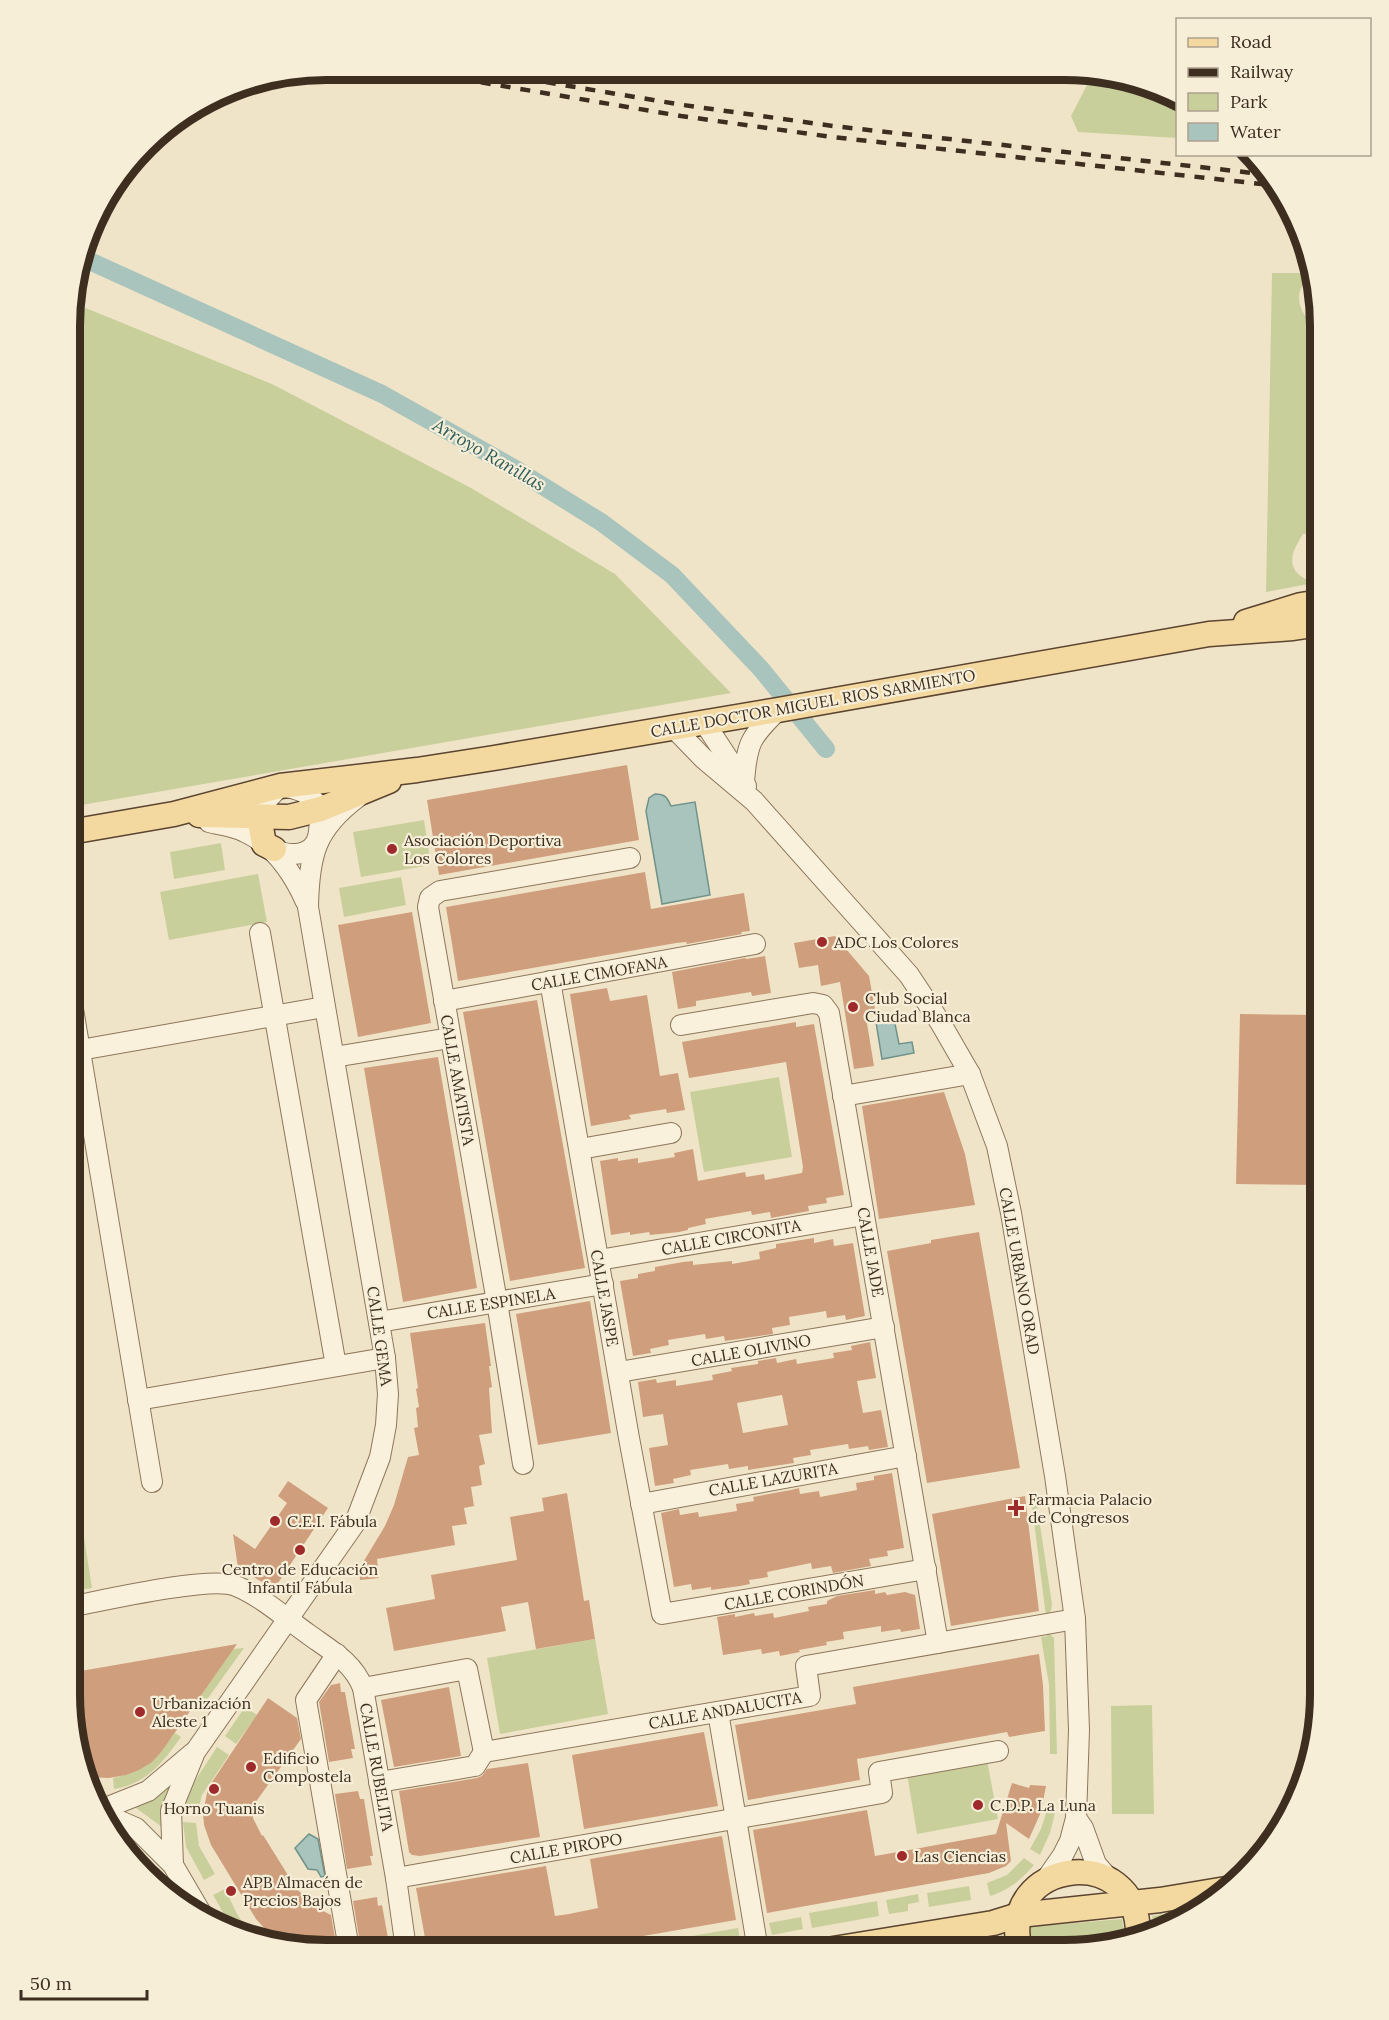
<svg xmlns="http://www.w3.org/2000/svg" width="1389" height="2020" viewBox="0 0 1389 2020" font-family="Lora,serif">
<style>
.green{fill:#c9cf9b}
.water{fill:#a9c4bc;stroke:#6f938a;stroke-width:1.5}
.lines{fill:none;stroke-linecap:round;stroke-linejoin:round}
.canal{stroke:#a9c4bc;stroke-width:18}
.building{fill:#cf9f7d;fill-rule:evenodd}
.minor-casing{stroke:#8d765c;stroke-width:22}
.major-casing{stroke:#5b4430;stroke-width:27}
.minor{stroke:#faf1dc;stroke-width:20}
.major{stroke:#f3d9a0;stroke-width:24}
.rail{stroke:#3d2e20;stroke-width:4.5;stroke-dasharray:10 10;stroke-linecap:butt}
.poi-dot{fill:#9e2a2b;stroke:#f7eed8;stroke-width:2}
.labels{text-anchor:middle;stroke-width:4.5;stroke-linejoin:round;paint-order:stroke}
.street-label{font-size:16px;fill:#3d2e20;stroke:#f7eed8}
.poi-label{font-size:16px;fill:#3d2e20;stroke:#f7eed8;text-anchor:start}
.water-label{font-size:18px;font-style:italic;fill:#2f5d5a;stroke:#f7eed8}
.rim{fill:none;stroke:#3d2e20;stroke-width:8}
</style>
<rect width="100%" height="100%" fill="#f0e4c8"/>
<g class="green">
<polygon points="1087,85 1169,93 1177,98 1177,138 1078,132 1071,116"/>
<path d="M1272,273H1308L1309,278C1295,289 1297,307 1308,319H1314V351L1320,352V366H1315L1313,487L1320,488V503H1312L1310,534H1303C1288,557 1286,572 1314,583L1266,592Z"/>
<polygon points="71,302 272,384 471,488 615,574 731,693 70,807"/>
<polygon points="424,820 431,865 361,877 353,832"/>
<polygon points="221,843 225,870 174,879 170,852"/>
<polygon points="258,874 267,922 169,940 160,892"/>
<polygon points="401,877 406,905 344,917 339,888"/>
<polygon points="779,1077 792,1157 704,1172 690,1092"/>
<polygon points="1037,1505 1052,1604 1051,1611 1046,1616 1032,1506"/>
<polygon points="76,1512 80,1533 84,1537 92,1588 69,1592 69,1513"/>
<polygon points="1047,1631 1054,1638 1057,1754 1050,1754 1049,1685 1041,1637 1047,1636"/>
<polygon points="595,1639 608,1714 500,1734 487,1658"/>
<polygon points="244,1648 203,1705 197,1700 233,1649"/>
<polygon points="1152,1705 1154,1814 1112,1814 1111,1706"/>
<polygon points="245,1707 257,1715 236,1744 225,1736"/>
<path d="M175,1733L181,1737C163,1762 147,1784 114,1789L113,1778C143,1772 158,1757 175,1733Z"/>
<polygon points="217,1747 229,1755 202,1795 198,1810 184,1807 189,1790"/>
<polygon points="987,1760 998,1819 917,1834 907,1774"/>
<polygon points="172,1781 167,1798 162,1827 132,1805"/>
<polygon points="1048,1807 1056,1809 1050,1833 1040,1855 1030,1849 1041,1829"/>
<polygon points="183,1822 196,1823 199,1846 215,1874 204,1880 186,1847"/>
<path d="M1024,1858L1034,1865C1021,1880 1009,1890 990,1896L987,1883L1007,1875Z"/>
<polygon points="969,1886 971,1900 929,1907 927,1893"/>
<polygon points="225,1889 237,1914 247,1929 239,1935 235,1933 213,1895"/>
<polygon points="918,1894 919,1902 908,1904 908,1911 889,1914 886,1900"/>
<polygon points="877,1901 879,1916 812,1928 809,1913"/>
<polygon points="1205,1906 1183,1921 1154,1926 1152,1916"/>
<polygon points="801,1917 803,1929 772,1935 769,1923"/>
<polygon points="1122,1919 1124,1932 1051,1951 1033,1951 1029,1942 1029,1927"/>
<polygon points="738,1928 740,1940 682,1950 611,1950"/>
<polygon points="1002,1935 1006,1951 913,1951 995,1937"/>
</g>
<g class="water">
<path d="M655,794C665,794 667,797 671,806L695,802L710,895L662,904L646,811L649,798Z"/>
<polygon points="894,1019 899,1044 912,1042 914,1053 882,1059 876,1022"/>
<polygon points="309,1834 318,1839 325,1876 321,1877 317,1870 308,1869 295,1848"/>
</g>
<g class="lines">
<polyline class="canal" points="83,258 382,394 512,467 601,522 672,575 761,669 826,749"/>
</g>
<g class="building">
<polygon points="627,765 639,840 439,875 427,800"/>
<polygon points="645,872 651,909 744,893 750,931 741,932 742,934 687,944 686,942 676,943 458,981 446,907"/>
<polygon points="412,912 431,1023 358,1037 338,925"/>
<polygon points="835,936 869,976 875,1009 865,1011 874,1066 854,1069 840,982 821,986 818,965 799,968 794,943"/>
<polygon points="765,956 771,993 752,996 751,992 696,1001 696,1006 678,1009 672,972 745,958 746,959"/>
<polygon points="607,988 610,1001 647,995 660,1076 678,1073 685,1110 667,1113 666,1109 629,1115 631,1119 591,1126 570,994"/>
<polygon points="537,1000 585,1268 510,1281 463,1012"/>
<polygon points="1240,1014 1320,1015 1320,1185 1236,1184"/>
<polygon points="796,1022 796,1027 814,1024 844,1195 826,1198 827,1203 808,1206 809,1211 771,1218 770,1212 752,1215 751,1211 705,1219 706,1224 688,1228 688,1230 679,1232 650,1235 649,1232 630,1235 630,1232 611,1235 600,1161 618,1158 618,1161 638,1158 638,1163 675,1157 674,1153 693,1149 698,1181 745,1172 746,1177 764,1174 765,1180 802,1173 803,1167 786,1062 689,1078 682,1042"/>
<polygon points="438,1057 477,1288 403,1302 364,1068"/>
<polygon points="944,1092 965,1154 975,1205 879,1219 862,1106"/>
<polygon points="979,1232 1020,1468 927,1483 887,1251 931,1243 931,1240"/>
<polygon points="814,1238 814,1243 833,1239 834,1246 853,1243 865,1316 846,1320 845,1315 827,1318 826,1311 789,1317 790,1325 772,1328 773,1334 725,1341 724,1336 706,1339 705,1334 668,1340 669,1345 650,1349 651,1353 633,1356 620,1281 638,1278 638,1274 655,1271 655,1267 683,1262 693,1261 693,1265 732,1261 732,1264 760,1259 759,1252 776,1248 776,1244"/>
<polygon points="590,1301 611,1433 538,1445 516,1314"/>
<polygon points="485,1323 491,1366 489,1366 492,1387 489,1388 492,1433 479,1435 485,1464 479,1466 482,1485 471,1487 474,1506 464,1508 467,1524 452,1526 455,1545 377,1559 379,1578 360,1580 359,1569 385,1526 394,1505 408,1457 419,1455 414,1428 418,1427 416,1408 419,1407 416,1389 418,1388 410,1333"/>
<path d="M870,1342L876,1378L857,1381L863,1413L881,1410L888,1447L869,1450L868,1446L849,1449L848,1444L810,1450L811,1455L793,1458L794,1463L748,1470V1466L729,1469L728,1464L690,1470L691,1475L673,1479L674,1483L655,1486L649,1448L668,1445L667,1439L663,1414L643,1417L638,1382L656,1379L657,1383L676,1380V1386L713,1380L712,1375L732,1371L731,1368L758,1364V1361L776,1358L777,1363L796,1359L797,1364L834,1358L833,1353L852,1350L851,1346ZM782,1395L788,1425L743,1433L737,1403Z"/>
<polygon points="892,1473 904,1548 887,1551 888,1556 869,1559 871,1566 833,1573 831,1566 812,1569 811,1563 767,1572 768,1577 749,1580 750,1584 740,1586 711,1590 711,1587 692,1590 691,1584 674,1587 661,1513 679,1509 680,1515 698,1512 699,1517 737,1511 736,1504 754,1501 753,1497 791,1490 799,1488 800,1494 819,1491 820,1497 857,1490 856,1483 874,1480 874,1476"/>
<polygon points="288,1481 328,1508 274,1589 238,1568 233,1534 255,1549 287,1503 278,1496"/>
<polygon points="567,1493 584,1601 589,1600 595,1639 536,1649 528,1602 501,1607 506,1631 394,1651 386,1608 435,1599 431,1575 517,1560 510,1517 544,1511 542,1498"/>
<polygon points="1025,1496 1039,1611 951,1626 932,1514"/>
<polygon points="875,1590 875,1594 885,1592 887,1595 905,1592 915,1595 920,1629 901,1632 900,1629 881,1632 881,1626 843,1632 844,1639 826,1642 827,1645 799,1650 800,1652 780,1656 779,1651 762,1654 761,1649 723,1655 717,1617 735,1614 735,1617 754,1613 755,1616 773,1613 774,1618 809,1611 808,1607 827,1604 827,1601 837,1596"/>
<polygon points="237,1644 162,1751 152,1762 139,1770 126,1775 109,1778 88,1777 69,1695 69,1673"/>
<polygon points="1039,1654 1043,1685 1045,1731 1009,1737 1007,1732 857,1759 860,1780 748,1800 735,1725 856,1704 853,1687"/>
<polygon points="340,1683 341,1692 345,1692 355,1749 351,1749 353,1758 329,1762 319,1702 331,1685"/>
<polygon points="449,1687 461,1756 394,1767 381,1700"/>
<polygon points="268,1698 297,1718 301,1739 255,1803 253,1812 253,1818 262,1836 263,1835 296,1888 315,1907 331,1915 337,1949 292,1949 285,1947 274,1939 256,1919 211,1845 204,1825 203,1813 208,1788"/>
<polygon points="704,1732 718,1806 584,1829 572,1755"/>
<polygon points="528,1763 540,1837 420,1856 412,1855 409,1852 399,1791 477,1778 482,1776 487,1769"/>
<polygon points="1012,1783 1029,1788 1030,1785 1046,1786 1041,1812 1029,1839 1006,1823 1011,1861 1006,1866 989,1873 767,1913 753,1830 867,1810 875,1856 920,1848 996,1834"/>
<polygon points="358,1791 360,1799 364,1799 373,1856 370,1856 372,1865 347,1869 335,1794"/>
<polygon points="722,1836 736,1920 562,1950 427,1949 416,1888 546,1866 555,1916 569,1914 598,1908 590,1859"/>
<polygon points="377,1897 378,1906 382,1905 390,1949 361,1949 353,1901"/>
</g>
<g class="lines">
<g class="minor-casing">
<g id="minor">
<polyline points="704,722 746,786"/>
<polyline points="673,727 703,758 754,801 909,975 940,1022 970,1074 997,1146 1011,1213 1055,1476 1075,1619 1079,1730 1076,1818 1070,1841 1063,1855 1045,1881"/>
<path d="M744,782C747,742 750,738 778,710"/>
<path d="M259,817L267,800L280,786C301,789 308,792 321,809C320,818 320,828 318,837C313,857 288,857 274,849"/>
<path d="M209,822C220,825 234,826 245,832C274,845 294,875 306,902"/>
<polyline points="260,933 336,1366"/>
<polyline points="550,981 629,1438 662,1614 926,1569"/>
<polyline points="70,991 152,1482"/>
<polyline points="444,1001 755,944"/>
<polyline points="681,1025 813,1003 823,1005 829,1013 938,1643"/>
<polyline points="80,1050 324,1007"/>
<polyline points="334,1057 450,1038"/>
<polyline points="843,1096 970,1074"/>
<polyline points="580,1149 671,1133"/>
<polyline points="599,1260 864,1215"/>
<polyline points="379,1322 603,1284"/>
<polyline points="619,1372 884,1327"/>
<polyline points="138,1400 385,1358"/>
<polyline points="523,1464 497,1302 428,907 430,898 440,891 630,858"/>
<polyline points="641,1504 906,1456"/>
<path d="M69,1607C101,1601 212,1575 236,1586C261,1596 287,1619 308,1634C330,1650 353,1662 363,1688L396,1878L406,1949"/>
<polyline points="337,1654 306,1700 349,1949"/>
<polyline points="363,1688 467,1669 484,1752 810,1696 806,1666 1075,1619"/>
<polyline points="718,1712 758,1950"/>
<polyline points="379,1782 475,1766 484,1752"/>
<polyline points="98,1811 148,1791 193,1753"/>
<polyline points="99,1812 136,1828 173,1865 204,1918"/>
<polyline points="1076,1818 1083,1828 1096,1864 1110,1880"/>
<path d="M173,1865L171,1811L195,1752L355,1523L380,1457L386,1425L388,1394L385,1358L308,907C309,855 315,829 358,797"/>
<polyline points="396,1878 882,1793 879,1772 998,1751"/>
</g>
</g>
<g class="major-casing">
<g id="major">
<polyline points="1246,622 1301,605 1320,602"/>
<polyline points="199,815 289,817 321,809 389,781"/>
<polyline points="259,817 264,844 274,849"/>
<polyline points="70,832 174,814 280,786 417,770 494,758 778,710 1209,634 1293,628 1320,624"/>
<polyline points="827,1950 993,1923 1019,1915 1160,1900 1232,1888"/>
<path d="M1020,1951C996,1858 1138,1841 1138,1934"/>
</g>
</g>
<use href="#minor" class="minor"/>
<use href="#major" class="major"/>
<g class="rail">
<polyline points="402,69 681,116 832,137 1271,185"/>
<polyline points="467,69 683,105 833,126 1262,174"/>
</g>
</g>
<g class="poi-dot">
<circle cx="392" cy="849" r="6"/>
<circle cx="822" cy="942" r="6"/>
<circle cx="853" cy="1007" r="6"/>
<path d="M1013 1499h6v6h6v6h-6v6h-6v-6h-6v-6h6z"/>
<circle cx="275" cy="1521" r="6"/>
<circle cx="300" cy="1550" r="6"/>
<circle cx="140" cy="1712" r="6"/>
<circle cx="251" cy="1767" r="6"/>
<circle cx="214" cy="1789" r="6"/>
<circle cx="978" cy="1805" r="6"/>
<circle cx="902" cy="1856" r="6"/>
<circle cx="231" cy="1891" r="6"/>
</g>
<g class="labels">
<g class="street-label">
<text transform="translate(813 703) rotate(-10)" y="6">CALLE DOCTOR MIGUEL RIOS SARMIENTO</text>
<text transform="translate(599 973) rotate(-10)" y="6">CALLE CIMOFANA</text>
<text transform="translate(458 1080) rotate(80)" y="6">CALLE AMATISTA</text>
<text transform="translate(731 1237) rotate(-10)" y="6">CALLE CIRCONITA</text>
<text transform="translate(871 1252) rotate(80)" y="6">CALLE JADE</text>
<text transform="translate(1020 1271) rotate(80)" y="6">CALLE URBANO ORAD</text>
<text transform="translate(605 1298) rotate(80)" y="6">CALLE JASPE</text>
<text transform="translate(491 1303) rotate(-9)" y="6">CALLE ESPINELA</text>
<text transform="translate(380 1336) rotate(82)" y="6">CALLE GEMA</text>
<text transform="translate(751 1350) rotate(-10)" y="6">CALLE OLIVINO</text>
<text transform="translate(773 1479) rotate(-10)" y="6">CALLE LAZURITA</text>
<text transform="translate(794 1592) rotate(-10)" y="6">CALLE CORINDÓN</text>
<text transform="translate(725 1710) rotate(-10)" y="6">CALLE ANDALUCITA</text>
<text transform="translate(377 1767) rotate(80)" y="6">CALLE RUBELITA</text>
<text transform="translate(566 1848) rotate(-10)" y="6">CALLE PIROPO</text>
</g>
<g class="poi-label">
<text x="404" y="846">Asociación Deportiva<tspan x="404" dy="18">Los Colores</tspan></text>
<text x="834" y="948">ADC Los Colores</text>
<text x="865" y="1004">Club Social<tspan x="865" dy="18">Ciudad Blanca</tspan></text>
<text x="1028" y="1505">Farmacia Palacio<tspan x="1028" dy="18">de Congresos</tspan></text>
<text x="287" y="1527">C.E.I. Fábula</text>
<text x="300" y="1575" text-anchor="middle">Centro de Educación<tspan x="300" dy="18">Infantil Fábula</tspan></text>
<text x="152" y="1709">Urbanización<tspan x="152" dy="18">Aleste 1</tspan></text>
<text x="263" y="1764">Edificio<tspan x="263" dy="18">Compostela</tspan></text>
<text x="990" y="1811">C.D.P. La Luna</text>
<text x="214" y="1814" text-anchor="middle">Horno Tuanis</text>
<text x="914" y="1862">Las Ciencias</text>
<text x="243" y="1888">APB Almacén de<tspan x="243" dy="18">Precios Bajos</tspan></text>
</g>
<g class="water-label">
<text transform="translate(489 455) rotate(30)" y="6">Arroyo Ranillas</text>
</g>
</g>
<path d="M0 0H1389V2020H0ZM326 80H1064A246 246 0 0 1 1310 326V1694A246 246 0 0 1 1064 1940H326A246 246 0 0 1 80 1694V326A246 246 0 0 1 326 80Z" fill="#f7eed8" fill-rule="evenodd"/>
<path class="rim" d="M326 80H1064A246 246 0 0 1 1310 326V1694A246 246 0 0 1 1064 1940H326A246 246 0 0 1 80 1694V326A246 246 0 0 1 326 80Z"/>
<rect x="1176" y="18" width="195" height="138" fill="#f7eed8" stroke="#ada18e" stroke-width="1.5"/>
<rect x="1188" y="38" width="30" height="9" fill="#f3d9a0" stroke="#ada18e" stroke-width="1.5"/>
<text x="1230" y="48" font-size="18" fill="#3d2e20">Road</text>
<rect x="1188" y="68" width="30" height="9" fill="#3d2e20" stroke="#ada18e" stroke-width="1.5"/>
<text x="1230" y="78" font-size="18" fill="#3d2e20">Railway</text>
<rect x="1188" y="93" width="30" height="18" fill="#c9cf9b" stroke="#ada18e" stroke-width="1.5"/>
<text x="1230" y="108" font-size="18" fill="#3d2e20">Park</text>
<rect x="1188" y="123" width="30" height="18" fill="#a9c4bc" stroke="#ada18e" stroke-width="1.5"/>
<text x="1230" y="138" font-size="18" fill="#3d2e20">Water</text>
<path d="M21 1990v9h126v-9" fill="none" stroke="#3d2e20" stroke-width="3"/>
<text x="30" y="1990" font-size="18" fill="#3d2e20" stroke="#f7eed8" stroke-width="4.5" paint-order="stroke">50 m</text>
</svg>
